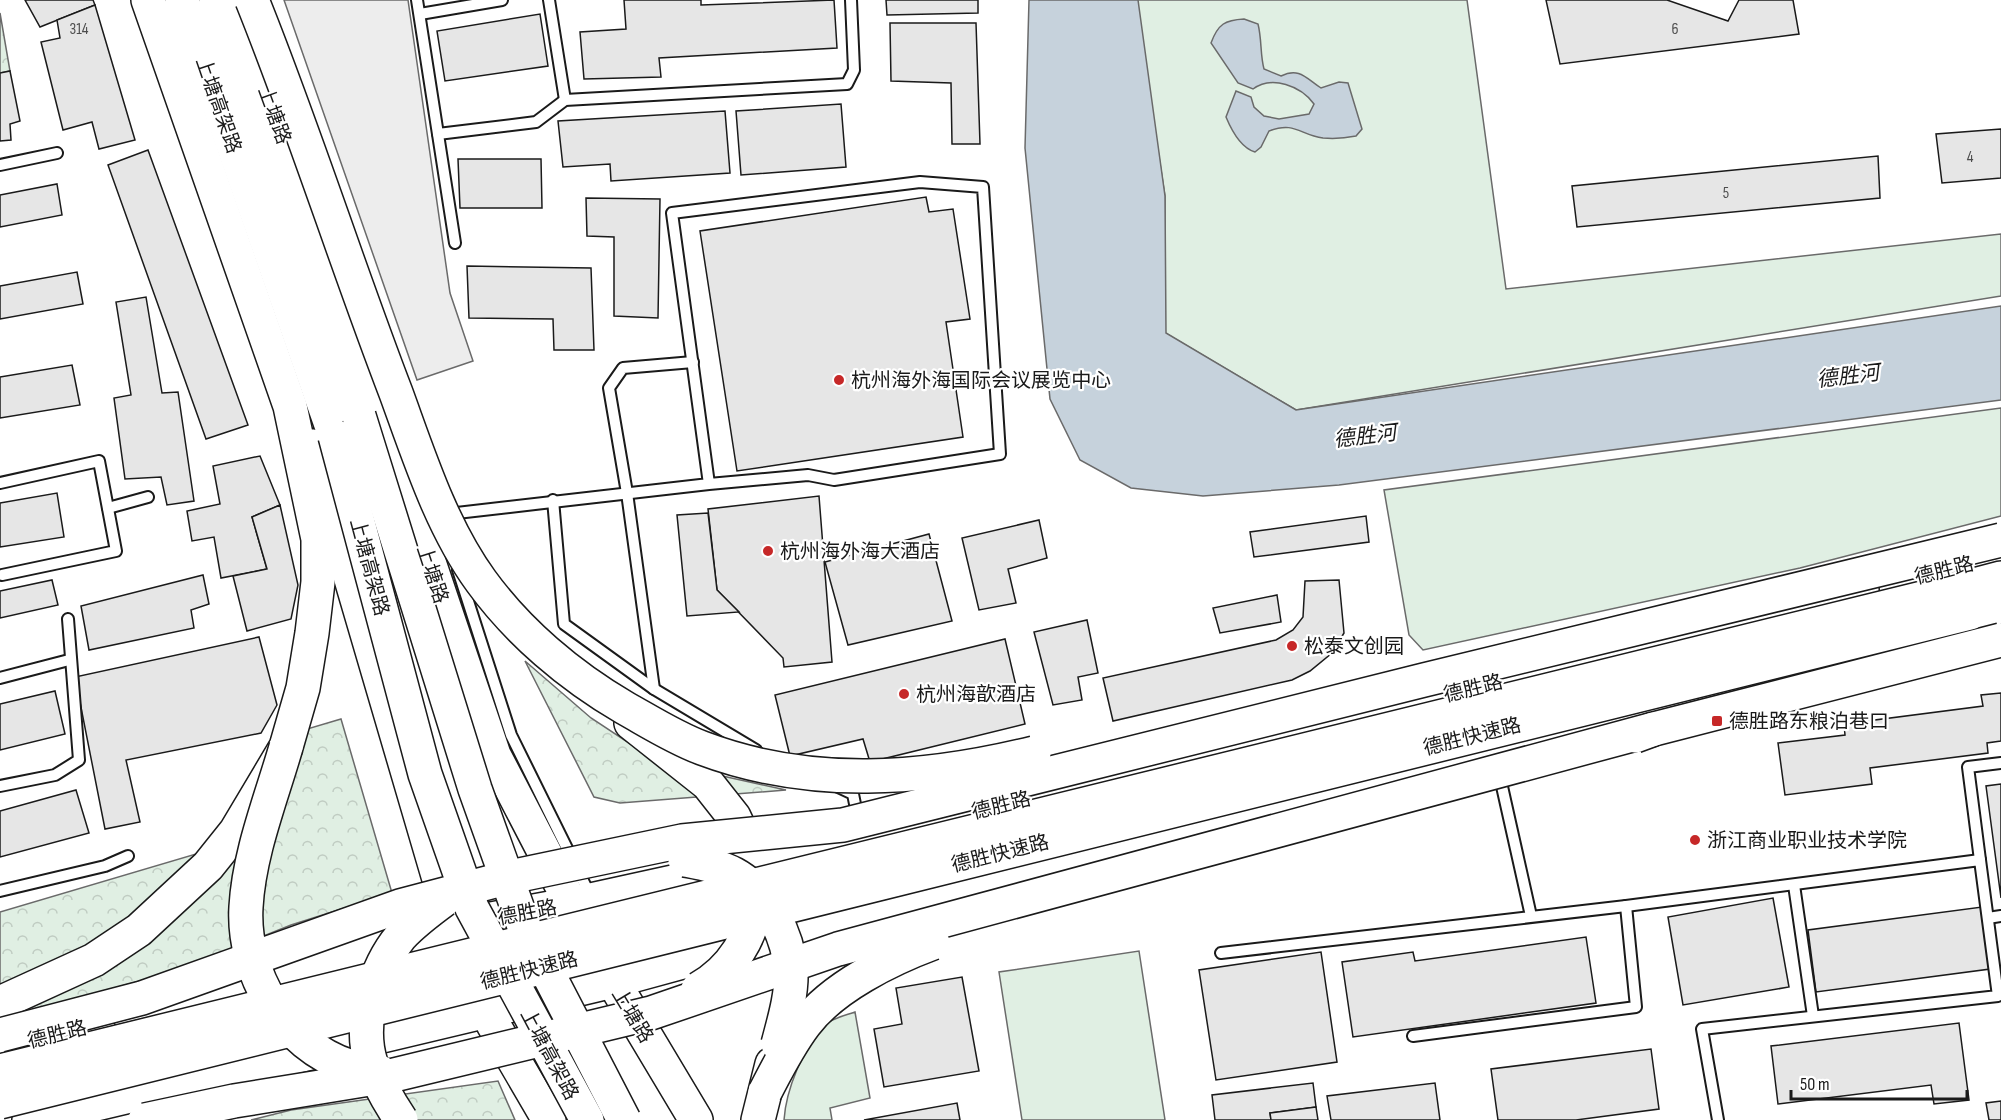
<svg xmlns="http://www.w3.org/2000/svg" width="2001" height="1120" viewBox="0 0 2001 1120" font-family="'Sofia Sans Condensed','Noto Sans SC',sans-serif">
<style>
.grass{fill:#e0efe3;stroke:#6a6a6a;stroke-width:1.5}
.forest{fill:url(#forest-crowns);stroke:#6a6a6a;stroke-width:1.5}
.parking{fill:#ededed;stroke:#6a6a6a;stroke-width:1.5}
.water{fill:#c6d2dc;stroke:#6a6a6a;stroke-width:1.5}
.building{fill:#e6e6e6;stroke:#1a1a1a;stroke-width:1.5}
.lines{fill:none;stroke-linecap:round;stroke-linejoin:round}
.service-casing{stroke:#1a1a1a;stroke-width:14}
.primary-casing{stroke:#1a1a1a;stroke-width:36}
.trunk-casing{stroke:#1a1a1a;stroke-width:36}
.service{stroke:#fff;stroke-width:10}
.primary{stroke:#fff;stroke-width:33}
.trunk{stroke:#fff;stroke-width:33}
.trunk-bridge-casing{stroke:#1a1a1a;stroke-width:36;stroke-linecap:butt}
.trunk-bridge{stroke:#fff;stroke-width:33}
.poi-dot{fill:#c62828;stroke:#fff;stroke-width:2}
.labels{text-anchor:middle;stroke-width:4.5;stroke-linejoin:round;paint-order:stroke}
.number-label{font-size:16px;fill:#4d4d4d}
.street-label{font-size:20px;fill:#1a1a1a;stroke:#fff}
.poi-label{font-size:20px;fill:#1a1a1a;stroke:#fff;text-anchor:start}
.water-label{font-size:21px;font-style:italic;fill:#1a1a1a;stroke:#fff}
</style>
<defs>
<pattern id="forest-crowns" width="20" height="18" patternUnits="userSpaceOnUse" patternTransform="scale(1.5)"><rect width="20" height="18" fill="#e0efe3"/><path d="M2 6a3 3 0 1 1 6 0M12 15a3 3 0 1 1 6 0" fill="none" stroke="#c0ccc2"/></pattern>
</defs>
<rect width="100%" height="100%" fill="#fff"/>
<g class="grass">
<polygon points="1135,0 1467,0 1506,289 2001,234 2001,296 1296,410 1165,333 1165,196"/>
<polygon points="2001,408 2001,516 1800,568 1423,650 1409,635 1384,490"/>
<polygon points="1139,951 1165,1120 1022,1120 999,972"/>
<path d="M855,1012L870,1098L830,1108L832,1120H784C786,1090 803,1047 825,1025C832,1018 847,1015 855,1012Z"/>
</g>
<g class="forest">
<polygon points="0,13 10,71 0,73"/>
<polygon points="525,661 591,718 644,753 718,775 786,790 620,803 594,797"/>
<polygon points="341,719 392,893 291,925 179,970 0,1020 0,912 274,831 307,729"/>
<polygon points="498,1081 515,1120 251,1120 291,1110"/>
</g>
<polygon class="parking" points="284,0 408,0 450,293 473,361 417,380"/>
<g class="water">
<polygon points="1029,0 1138,0 1165,196 1166,333 1296,410 2001,306 2001,400 1339,485 1203,496 1131,488 1080,460 1050,399 1025,148"/>
<path d="M1244,19L1258,24C1262,40 1260,54 1264,69L1281,76C1299,67 1306,78 1321,88L1339,82L1348,83L1362,129L1356,136C1346,138 1334,139 1323,138C1300,135 1295,121 1269,131L1261,147L1255,152C1241,148 1231,129 1226,117L1236,91L1251,97L1254,107L1264,116L1279,119L1309,114L1314,104C1301,86 1272,75 1253,89L1238,83L1211,43C1218,24 1225,20 1244,19Z"/>
</g>
<g class="building">
<polygon points="25,0 93,0 95,5 40,27"/>
<polygon points="624,0 701,0 701,5 834,0 837,48 659,58 661,77 584,79 580,32 626,29"/>
<polygon points="886,0 978,0 978,13 887,15"/>
<polygon points="1546,0 1667,0 1728,21 1739,0 1793,0 1799,34 1560,64"/>
<polygon points="95,5 135,140 99,149 92,122 63,130 41,42 60,38 57,20"/>
<polygon points="540,14 548,66 445,81 437,31"/>
<polygon points="890,23 976,23 980,144 952,144 951,83 891,81"/>
<polygon points="10,71 20,121 10,124 11,140 0,141 0,73"/>
<polygon points="841,104 846,167 741,175 736,111"/>
<polygon points="725,111 730,173 611,181 610,164 563,167 558,121"/>
<polygon points="2001,129 2001,178 1942,183 1936,134"/>
<polygon points="148,150 248,425 206,439 108,165"/>
<polygon points="1878,156 1880,198 1577,227 1572,186"/>
<polygon points="458,159 541,159 542,208 460,208"/>
<polygon points="57,184 62,215 0,227 0,195"/>
<polygon points="926,197 929,212 953,209 970,319 946,322 963,437 737,471 700,231"/>
<polygon points="586,198 660,199 658,318 614,316 614,237 587,236"/>
<polygon points="467,266 591,268 594,350 554,350 553,319 469,318"/>
<polygon points="77,272 83,304 0,319 0,286"/>
<polygon points="146,297 162,393 178,392 194,501 167,505 161,477 125,479 114,398 131,395 116,302"/>
<polygon points="72,365 80,405 0,418 0,377"/>
<polygon points="260,456 280,505 252,517 267,569 221,578 214,537 192,541 187,511 220,504 213,466"/>
<polygon points="57,493 64,537 0,547 0,503"/>
<polygon points="819,496 832,662 784,667 783,658 717,590 708,509"/>
<polygon points="280,505 298,585 291,619 247,631 233,576 267,569 252,517"/>
<polygon points="708,513 717,590 739,612 687,616 677,515"/>
<polygon points="1366,516 1369,542 1254,557 1250,532"/>
<polygon points="1039,520 1047,558 1008,569 1016,603 979,610 962,538"/>
<polygon points="929,534 952,621 848,645 825,562"/>
<polygon points="203,575 209,604 191,610 194,628 89,650 81,606"/>
<polygon points="52,580 58,605 0,618 0,591"/>
<polygon points="1339,580 1344,633 1332,653 1310,671 1292,680 1113,721 1103,678 1276,640 1293,630 1303,617 1305,581"/>
<polygon points="1277,595 1281,622 1220,633 1213,608"/>
<polygon points="1087,620 1098,673 1078,677 1082,700 1053,705 1034,632"/>
<polygon points="259,637 277,705 261,733 126,760 140,822 105,829 75,677"/>
<polygon points="1005,639 1025,724 870,762 863,739 790,756 775,695"/>
<polygon points="55,691 65,734 0,750 0,704"/>
<polygon points="2001,693 2001,741 1987,743 1988,753 1870,768 1872,784 1785,795 1778,743 1845,735 1844,724 1983,706 1981,695"/>
<polygon points="2001,784 2001,898 1986,786"/>
<polygon points="76,790 89,833 0,857 0,811"/>
<polygon points="1773,898 1789,987 1683,1005 1668,917"/>
<polygon points="1982,907 1990,969 1816,992 1808,930"/>
<polygon points="1586,937 1596,1003 1353,1037 1342,962 1413,952 1415,961"/>
<polygon points="1321,952 1337,1062 1216,1080 1199,970"/>
<polygon points="962,977 979,1071 884,1087 874,1029 902,1024 896,988"/>
<polygon points="1959,1023 1969,1100 1934,1104 1931,1085 1778,1104 1771,1046"/>
<polygon points="1651,1049 1659,1109 1576,1120 1498,1120 1491,1069"/>
<polygon points="1313,1083 1316,1107 1270,1113 1271,1120 1215,1120 1212,1095"/>
<polygon points="1435,1083 1440,1120 1331,1120 1327,1096"/>
<polygon points="2001,1101 2001,1120 1989,1120 1986,1103"/>
<polygon points="957,1103 960,1120 864,1120"/>
<polygon points="1316,1107 1318,1120 1271,1120 1270,1113"/>
</g>
<g class="lines">
<g class="service-casing">
<g id="service">
<polyline points="417,0 455,243"/>
<polyline points="549,0 565,100"/>
<polyline points="420,14 502,0"/>
<polyline points="438,134 536,122 565,100 847,84 854,70 851,0"/>
<polyline points="0,165 57,153"/>
<polyline points="0,483 99,461 116,551 2,575"/>
<polyline points="553,500 564,624 654,689 756,750"/>
<polyline points="108,508 148,497"/>
<polyline points="448,514 709,484 808,475 834,480 1000,454 983,187 920,182 672,213 709,484"/>
<polyline points="458,570 511,735 591,897"/>
<polyline points="0,678 69,660"/>
<polyline points="654,689 627,493 609,388 623,368 693,362"/>
<polyline points="1499,773 1531,916"/>
<polyline points="0,786 55,775 79,760 68,619"/>
<polyline points="836,786 853,794 858,819"/>
<polyline points="1980,860 1968,767 2001,763"/>
<polyline points="1794,885 1813,1016"/>
<polyline points="0,891 105,866 128,856"/>
<polyline points="1988,918 2001,916"/>
<polyline points="1221,953 1626,906 1980,860 1998,996 1702,1029 1718,1120"/>
<polyline points="1413,1036 1636,1007 1626,906"/>
</g>
</g>
<g class="primary-casing">
<g id="primary">
<polyline points="233,0 334,280 494,755 565,892"/>
<polyline points="312,446 451,920"/>
<polyline points="620,993 696,1120"/>
<polyline points="130,1016 453,926 572,904 759,863 1862,590"/>
<polyline points="493,1024 549,1120"/>
<polyline points="29,1120 613,981 796,931 1682,705"/>
</g>
</g>
<g class="trunk-casing">
<g id="trunk">
<polyline points="182,0 335,436"/>
<polyline points="216,0 359,416"/>
<polyline points="1963,588 2001,578"/>
<polyline points="1970,613 2001,607"/>
<polyline points="631,723 708,784 734,817 749,849"/>
<polyline points="0,1003 94,960 139,930 208,866 236,831 286,747 303,688 312,633 318,582 318,539 290,406 148,0"/>
<polyline points="758,1120 772,1064"/>
</g>
</g>
<use href="#service" class="service"/>
<use href="#primary" class="primary"/>
<use href="#trunk" class="trunk"/>
<g class="trunk-bridge-casing">
<g id="trunk-bridge">
<path d="M252,0C304,129 346,263 396,393C419,456 441,526 481,581C518,632 570,676 625,708C650,722 675,738 702,748C811,789 924,780 1034,753"/>
<polyline points="359,416 475,789 525,929 624,1120"/>
<polyline points="335,436 425,774 472,908 587,1120"/>
<polyline points="1635,736 1654,729 2001,640"/>
<path d="M286,747C271,799 249,853 246,907C242,973 285,1046 349,1066C359,1069 370,1070 380,1072"/>
<path d="M685,860C701,863 719,866 734,874C767,892 788,935 791,971C792,995 784,1021 778,1044"/>
<path d="M698,989C731,971 755,935 756,897"/>
<polyline points="0,1035 142,998 400,906 510,877 682,841 843,825 1424,680 2001,540"/>
<polyline points="0,1071 1963,588"/>
<path d="M765,1092C777,1069 789,1045 805,1024C833,987 890,959 933,943"/>
<polyline points="0,1102 1970,613"/>
<polyline points="145,1120 234,1101 394,1075 651,1013 838,949 1654,729"/>
<path d="M401,1120C389,1102 378,1083 371,1063C358,1023 375,967 401,936C414,922 429,911 444,900"/>
</g>
</g>
<use href="#trunk-bridge" class="trunk-bridge"/>
</g>
<g class="poi-dot">
<circle cx="839" cy="380" r="6"/>
<circle cx="768" cy="551" r="6"/>
<circle cx="1292" cy="646" r="6"/>
<circle cx="904" cy="694" r="6"/>
<rect x="1711" y="715" width="12" height="12" rx="3"/>
<circle cx="1695" cy="840" r="6"/>
</g>
<g class="labels">
<g class="number-label">
<text x="79" y="34">314</text>
<text x="1675" y="34">6</text>
<text x="1970" y="162">4</text>
<text x="1726" y="198">5</text>
</g>
<g class="street-label">
<text transform="translate(219 105) rotate(71)" y="7">上塘高架路</text>
<text transform="translate(275 115) rotate(70)" y="7">上塘路</text>
<text transform="translate(370 567) rotate(75)" y="7">上塘高架路</text>
<text transform="translate(1944 570) rotate(-14)" y="7">德胜路</text>
<text transform="translate(433 574) rotate(72)" y="7">上塘路</text>
<text transform="translate(1473 688) rotate(-14)" y="7">德胜路</text>
<text transform="translate(1472 736) rotate(-14)" y="7">德胜快速路</text>
<text transform="translate(1001 805) rotate(-14)" y="7">德胜路</text>
<text transform="translate(1000 853) rotate(-14)" y="7">德胜快速路</text>
<text transform="translate(527 912) rotate(-11)" y="7">德胜路</text>
<text transform="translate(529 970) rotate(-14)" y="7">德胜快速路</text>
<text transform="translate(633 1015) rotate(59)" y="7">上塘路</text>
<text transform="translate(57 1034) rotate(-14)" y="7">德胜路</text>
<text transform="translate(550 1054) rotate(62)" y="7">上塘高架路</text>
</g>
<g class="poi-label">
<text x="851" y="387">杭州海外海国际会议展览中心</text>
<text x="780" y="558">杭州海外海大酒店</text>
<text x="1304" y="653">松泰文创园</text>
<text x="916" y="701">杭州海歆酒店</text>
<text x="1729" y="728">德胜路东粮泊巷口</text>
<text x="1707" y="847">浙江商业职业技术学院</text>
</g>
<g class="water-label">
<text transform="translate(1848 376) rotate(-7)" y="7">德胜河</text>
<text transform="translate(1365 436) rotate(-7)" y="7">德胜河</text>
</g>
</g>
<path d="M1791 1090v9h176v-9" fill="none" stroke="#1a1a1a" stroke-width="3"/>
<text x="1800" y="1090" font-size="18" fill="#1a1a1a" stroke="#ffffff" stroke-width="4.5" paint-order="stroke">50 m</text>
</svg>
